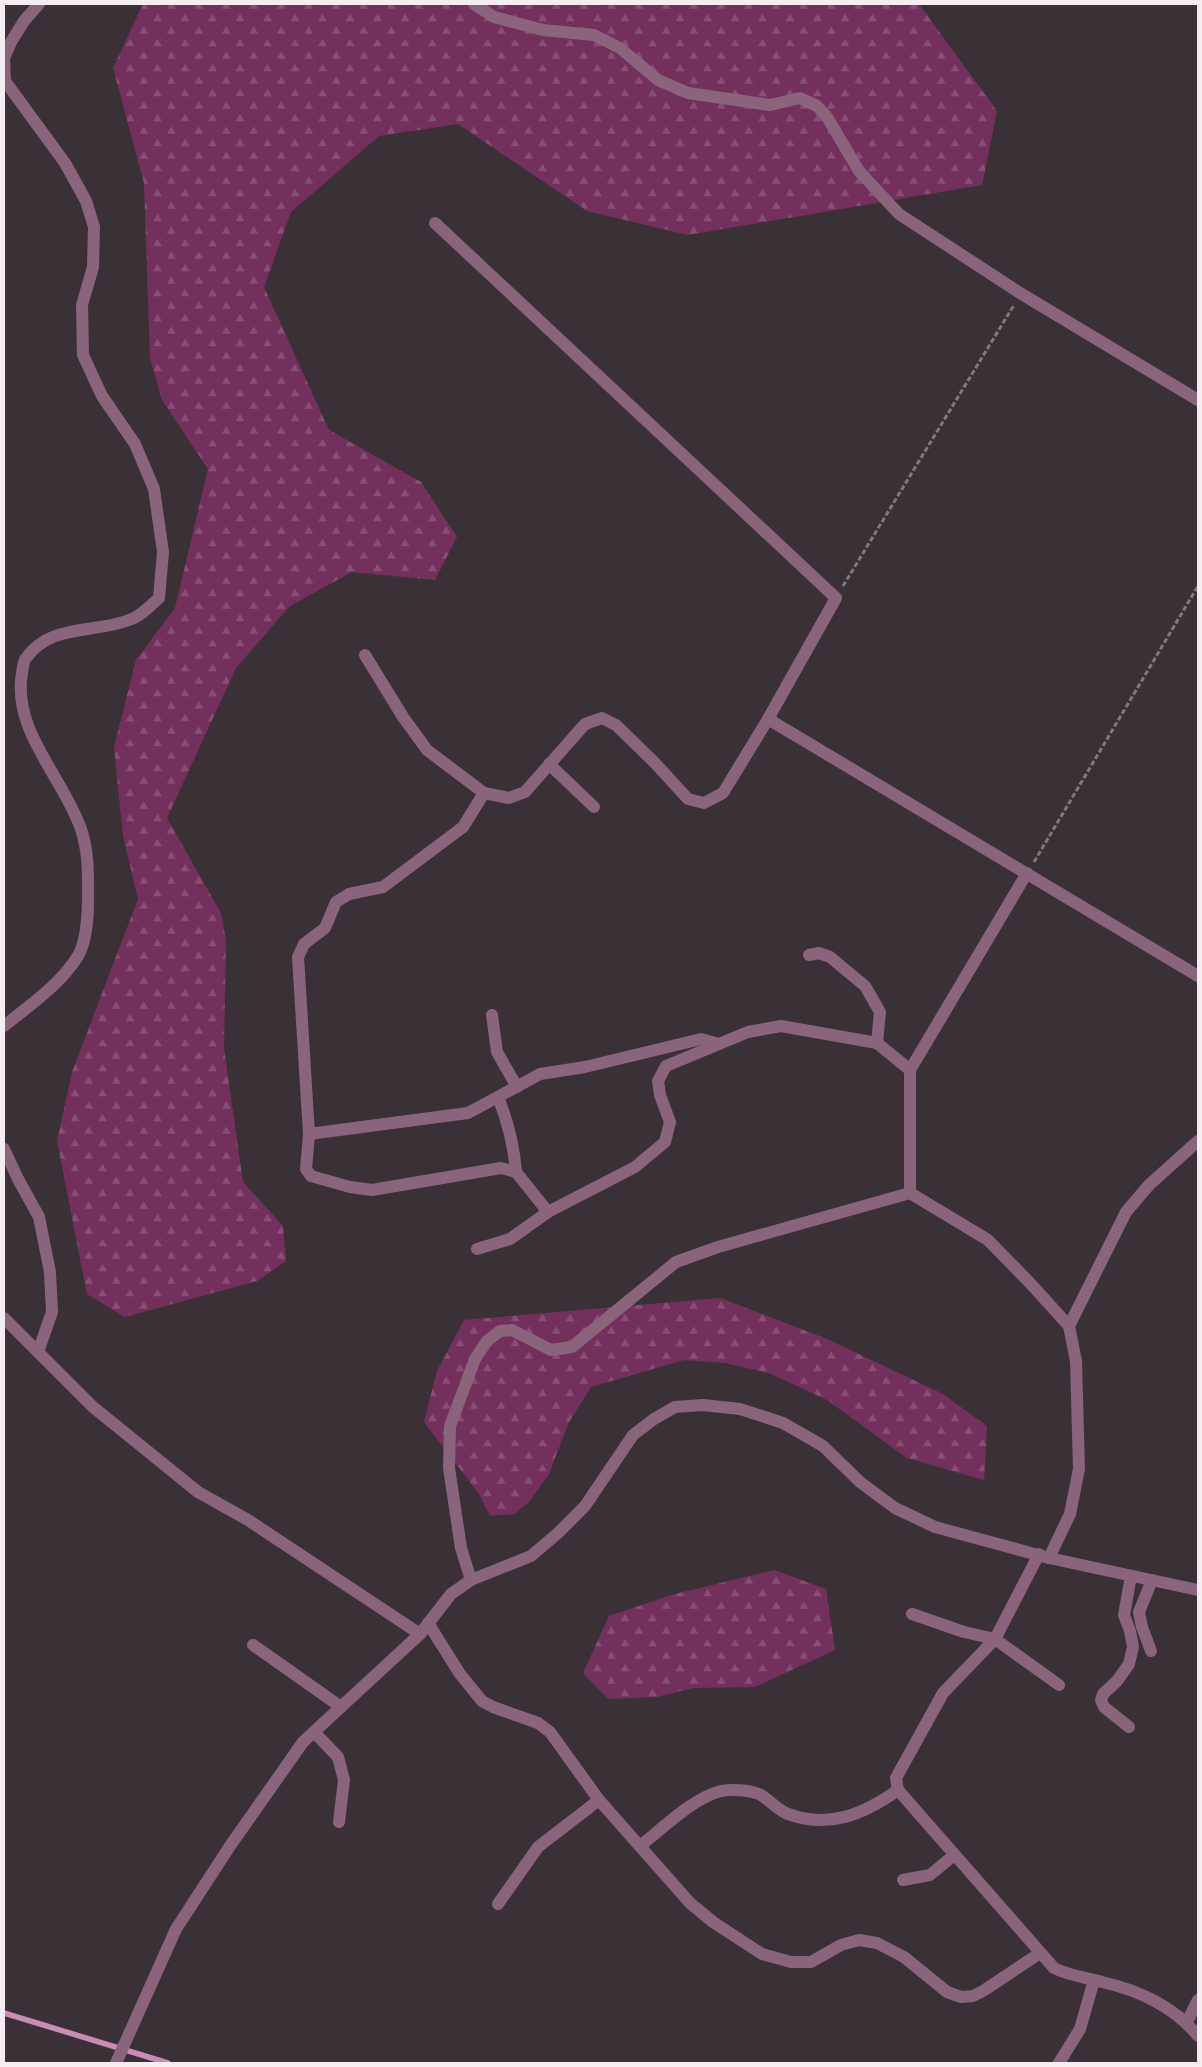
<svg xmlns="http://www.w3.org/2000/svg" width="1202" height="2067" viewBox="0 0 1202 2067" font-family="'Alegreya Sans',sans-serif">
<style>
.forest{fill:url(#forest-firs)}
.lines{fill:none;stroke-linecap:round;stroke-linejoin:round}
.stream{stroke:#cb8cb4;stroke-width:5.5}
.path{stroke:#81787d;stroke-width:3;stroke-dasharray:5 2.5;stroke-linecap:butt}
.street{stroke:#8a647b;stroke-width:12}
</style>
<defs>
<pattern id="forest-firs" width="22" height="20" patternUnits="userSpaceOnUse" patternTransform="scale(1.25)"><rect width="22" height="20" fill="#74305d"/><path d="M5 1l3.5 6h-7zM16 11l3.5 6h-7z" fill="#884e75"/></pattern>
</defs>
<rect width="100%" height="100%" fill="#3a3136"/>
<g class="forest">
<polygon points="143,4 919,4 997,111 982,185 688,235 587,211 458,124 379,136 291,212 264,287 329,430 421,482 457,537 435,580 352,572 290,606 236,668 167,818 221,913 226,940 224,1048 243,1182 283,1226 286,1261 257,1281 125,1317 87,1294 57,1141 72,1072 138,899 123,836 114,747 136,660 175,608 208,469 162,400 150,358 144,183 113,68"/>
<polygon points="720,1298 827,1339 943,1394 987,1426 984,1480 907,1458 827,1400 769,1373 725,1363 684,1360 591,1387 568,1424 549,1474 529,1502 514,1514 490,1516 479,1494 424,1422 437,1371 464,1320"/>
<polygon points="774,1570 826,1589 835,1650 755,1687 693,1688 657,1697 608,1699 583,1673 609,1616 675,1594"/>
</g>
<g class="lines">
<polyline class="stream" points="4,2013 168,2063"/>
<g class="path">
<polyline points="843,586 1014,305"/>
<polyline points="1034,862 1198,586"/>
</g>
<g class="street">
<polyline points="474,4 494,17 543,30 594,35 620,48 658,80 688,93 770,105 800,98 817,106 827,117 859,171 899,214 1020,293 1198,400"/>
<polyline points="435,223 836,598 768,719 723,793 704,803 688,799 654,762 616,725 602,718 585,724 525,792 509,798 484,793"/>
<polyline points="768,719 1198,976"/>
<polyline points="549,764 594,807"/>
<polyline points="809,955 819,953 830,957 865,986 880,1012 877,1043"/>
<polyline points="492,1015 497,1052 517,1087"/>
<path d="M4,1026C30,1005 60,985 78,956C86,942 88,916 88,900C88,876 89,853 81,829C63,777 12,731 22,673C23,668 23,662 26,658C52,623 93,634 129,620C140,617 151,605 159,598L163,552L154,489L135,444L102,396L83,355L82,305L93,267L94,227L86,201L65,163L5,81L4,58L11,42L24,21L39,4"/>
<path d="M498,1097C508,1122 514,1145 516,1172"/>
<polyline points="309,1134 298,957 304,944 325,928 336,902 349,894 383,887 463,827 484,793 427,750 403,717 365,655"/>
<polyline points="4,1149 18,1179 39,1217 50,1272 52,1312 38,1352"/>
<polyline points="910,1193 910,1070 1027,873"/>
<polyline points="548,1212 516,1172 501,1168 372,1190 350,1187 311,1176 306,1169 309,1134 468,1113 540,1074 585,1067 701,1039 719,1044"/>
<polyline points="477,1249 510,1239 548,1212 635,1167 665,1142 670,1122 660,1095 658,1081 666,1066 748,1032 781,1026 877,1043 910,1070"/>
<polyline points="4,1318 93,1407 198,1492 248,1520 420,1634"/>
<polyline points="1069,1326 1126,1212 1149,1185 1198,1141"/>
<path d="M1039,1554L995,1639L943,1693L896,1778L898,1790L1054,1968C1070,1976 1085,1977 1102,1982C1138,1990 1175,2007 1198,2036"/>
<polyline points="471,1580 461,1548 449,1468 450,1426 475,1359 487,1341 500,1331 512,1330 551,1350 572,1347 676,1262 718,1247 910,1193 988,1240 1030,1283 1069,1326 1076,1361 1079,1469 1070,1514 1049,1558"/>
<polyline points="912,1614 964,1632 995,1639 1059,1685"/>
<polyline points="428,1623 460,1674 482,1701 493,1707 538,1723 550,1732 599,1800 538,1847 498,1904"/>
<polyline points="253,1645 341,1707"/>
<polyline points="1151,1651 1142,1627 1139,1612 1152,1580"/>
<polyline points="1129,1727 1104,1707 1101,1700 1103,1694 1117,1681 1129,1664 1133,1647 1130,1631 1124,1615 1131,1576"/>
<polyline points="314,1732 338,1757 344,1780 339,1822"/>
<polyline points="599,1800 690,1903 713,1922 762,1954 791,1962 811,1962 841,1945 859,1940 877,1943 904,1957 947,1992 961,1997 973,1996 983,1991 1040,1953"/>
<path d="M640,1846C663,1828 693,1798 721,1791C732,1789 749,1790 759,1794C769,1799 777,1810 788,1814C830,1829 864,1814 898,1790"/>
<polyline points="903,1880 930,1875 954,1855"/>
<polyline points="1187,2022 1198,2000"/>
<polyline points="116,2063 176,1929 230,1846 303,1742 420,1634 451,1594 471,1580 531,1556 558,1533 585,1506 633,1435 654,1419 675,1407 703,1405 740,1409 783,1423 823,1446 860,1482 895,1508 935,1527 1049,1558 1198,1590"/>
<polyline points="1059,2063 1080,2029 1094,1980"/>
</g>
</g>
<rect width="1202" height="2067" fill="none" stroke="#f4edf1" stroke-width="10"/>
</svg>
